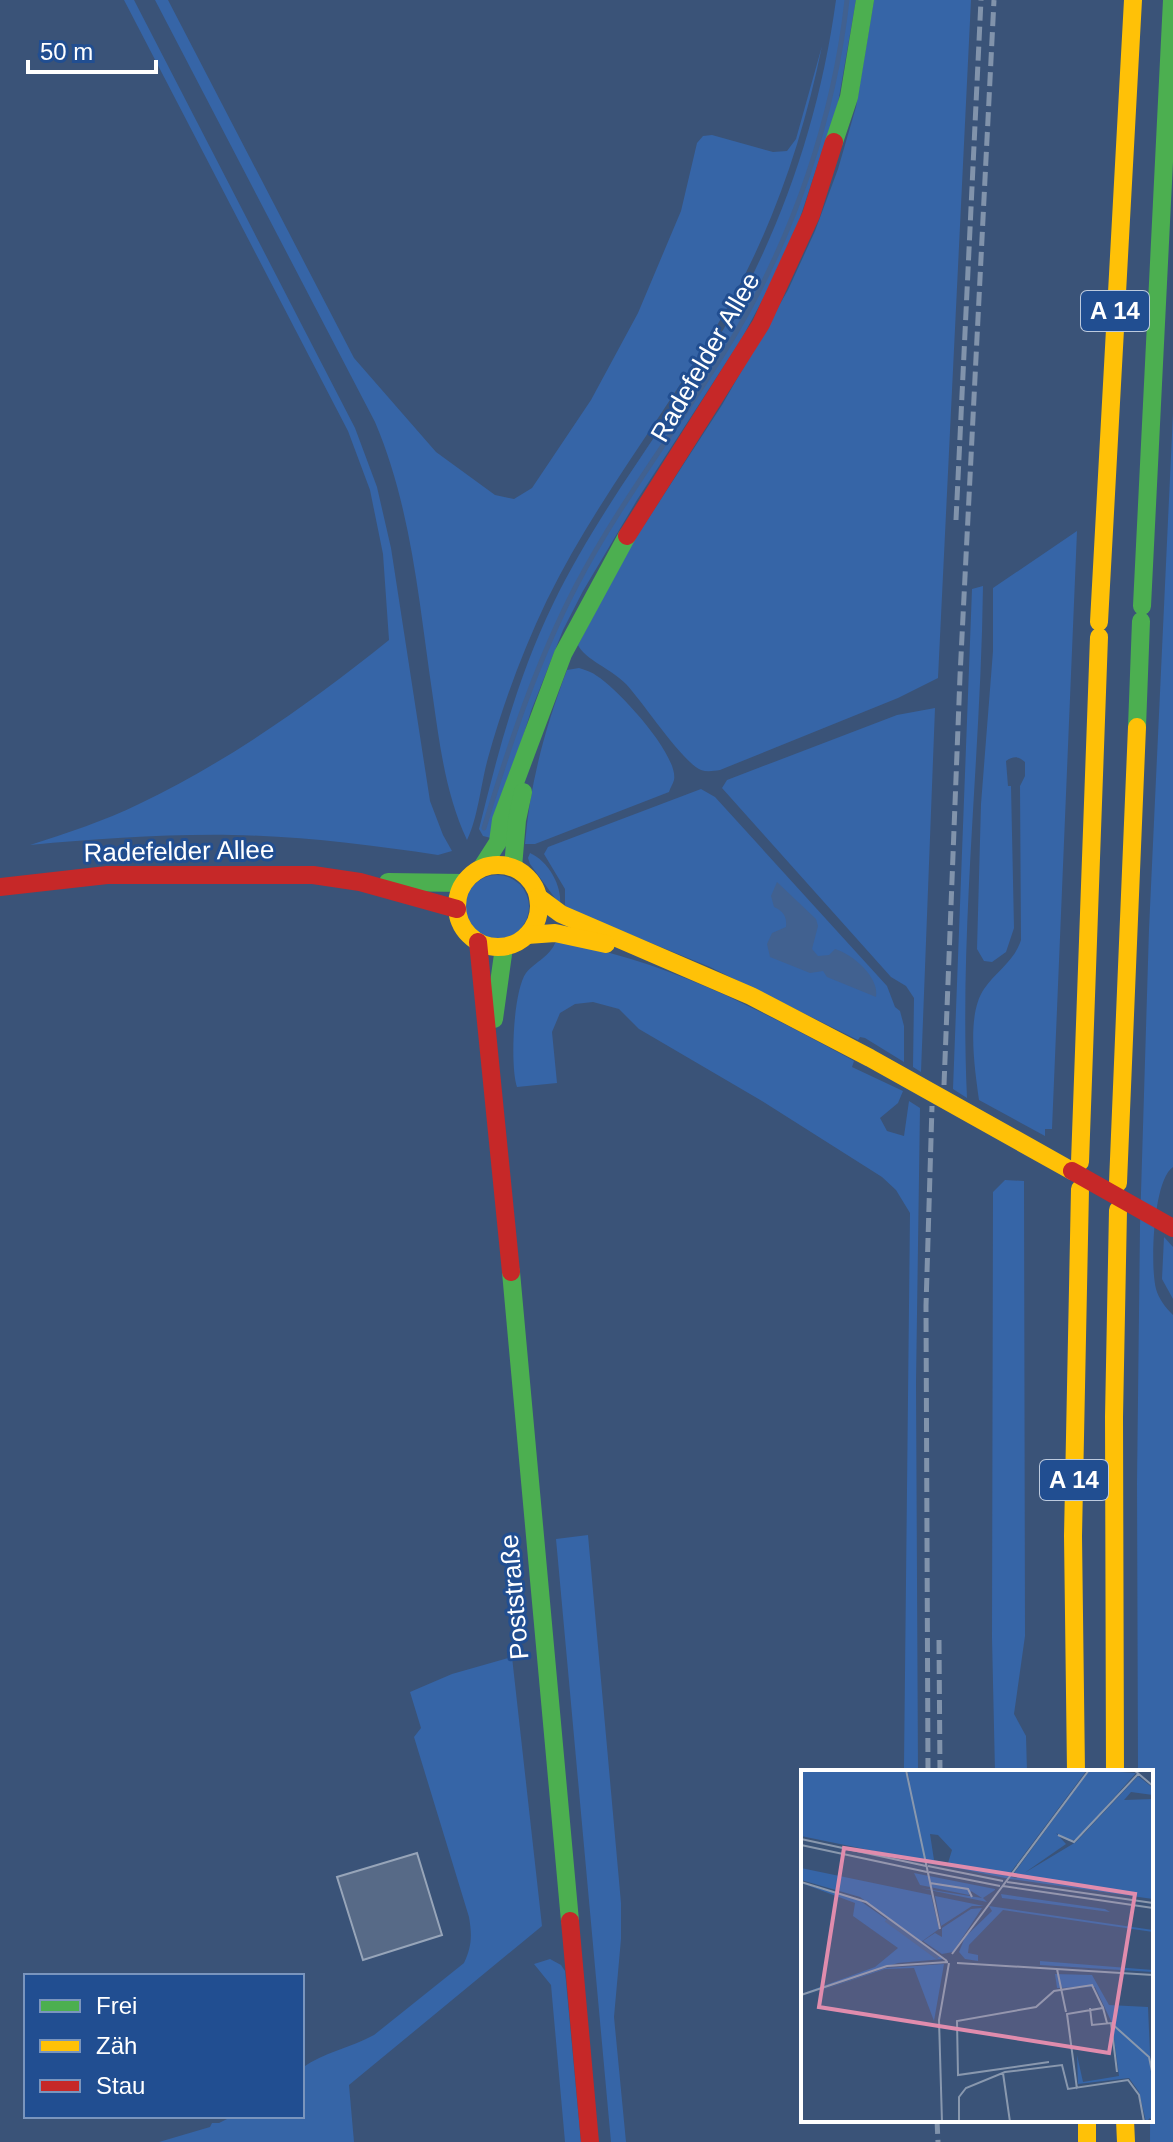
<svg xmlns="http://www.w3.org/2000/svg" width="1173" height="2142" viewBox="0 0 1173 2142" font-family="Arial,sans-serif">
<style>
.green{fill:#3665a7}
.water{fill:#416190}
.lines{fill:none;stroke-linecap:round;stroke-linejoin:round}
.stream{stroke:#416190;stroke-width:5}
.building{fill:#576a87;stroke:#97a5b9;stroke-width:2}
.fast{stroke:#4caf50;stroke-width:18}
.slow{stroke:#ffc107;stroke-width:18}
.jam{stroke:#c62828;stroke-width:18}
.rail{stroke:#8193ab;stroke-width:5;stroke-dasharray:14 6;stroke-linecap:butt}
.labels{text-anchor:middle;stroke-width:6;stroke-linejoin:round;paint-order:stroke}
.shield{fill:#214e91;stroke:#bccade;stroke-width:2}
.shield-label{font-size:24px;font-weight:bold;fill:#fff}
.street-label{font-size:26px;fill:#fff;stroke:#214e91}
.inset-river{fill:none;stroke:#416190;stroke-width:4}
.inset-road{fill:none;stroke:#8998ae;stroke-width:2}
.view{fill:#e08cad;fill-opacity:0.15;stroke:#e08cad;stroke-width:4}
.inset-edge{fill:none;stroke:#fff;stroke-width:4}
</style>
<rect width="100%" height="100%" fill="#3a5378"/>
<g class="green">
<path d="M124,0H134L355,428L377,487L391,548L430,801L443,835L452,851L438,855C370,845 301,836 232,835C164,834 97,839 30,845C67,833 104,821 139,804C229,761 312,702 389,640L383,554L370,490L348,431Z"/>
<path d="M155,0H168L354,358L436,452L495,495L514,499L532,488L591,400L638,313L681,211L697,143L703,136L712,135L773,152L787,151L796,139L822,46C802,144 770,236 719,322C664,416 595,502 547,600C523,650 503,704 488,758C481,783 478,818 467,840C446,795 440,747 433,698C419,604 412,509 375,422Z"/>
<path d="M836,0H856L838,103L798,224L772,282L742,338L637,500L583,591L563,630L531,711L491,838L483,836L479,829C498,752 518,676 553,604C601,505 671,420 726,325C784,224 820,116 836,0Z"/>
<path d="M874,0H971L938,678L898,698L720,770C713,771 707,772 701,770C682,762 643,702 626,684C613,670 584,659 578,645L626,553L722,405L788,290L815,231L838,169L856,107Z"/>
<path d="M1173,413V1167C1153,1180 1150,1266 1156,1289C1159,1299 1165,1307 1173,1315V2142H1150L1151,1772H1138L1137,1484L1140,1226L1149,929Z"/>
<path d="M1077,531L1052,1129H1045V1136L979,1100C975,1070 966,1015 984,989C996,971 1014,962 1021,940L1020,786L1025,776V762C1019,756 1013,756 1006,761L1008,786H1011L1014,928L1006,952L992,962L984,961L977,949L981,804L993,651V588Z"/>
<path d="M983,586C981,756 959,927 967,1098L953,1089L972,589Z"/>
<path d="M579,668C585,670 592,672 597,676C617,688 679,755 674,780C673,784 670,788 669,792L535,844H525C530,783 545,728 567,670Z"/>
<polygon points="935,708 921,1072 913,1067 914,998 906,986 891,977 722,788 727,780 897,715"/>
<polygon points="701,789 715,797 887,986 895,1007 900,1011 904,1026 904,1062 865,1038 860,1037 858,1040 710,967 565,908 565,889 544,854 548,847"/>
<path d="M530,853C548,861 562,885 560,905L530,864L528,858Z"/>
<circle cx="497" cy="907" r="32"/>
<path d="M556,941C574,941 593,948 610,953C697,976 776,1019 854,1061L852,1067L903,1091L898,1103L880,1118L887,1131L904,1136L909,1101L920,1108L916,1383L918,1772H904V1765L910,1213L896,1190L882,1177L762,1101L639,1029L619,1009L593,1002L575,1004L560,1013L552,1032L557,1083L517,1087C510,1067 513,991 526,973C536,961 550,957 556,941Z"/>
<polygon points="1005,1180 1024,1181 1025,1636 1014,1714 1026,1736 1027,1772 995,1772 992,1638 993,1192"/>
<polygon points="1164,1237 1173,1247 1173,1299 1162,1279"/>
<polygon points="588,1535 621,1903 621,1939 614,2017 626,2142 611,2142 556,1539"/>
<path d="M512,1657L542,1926L349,2085L354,2142H159L210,2127L212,2123H219L233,2116H302V2068C324,2052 350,2048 374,2035L464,1963C472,1946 472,1935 469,1917L414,1737L421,1728L410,1692L452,1674Z"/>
<polygon points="550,1959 561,1965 565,1971 581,2142 565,2142 551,1985 534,1964"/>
</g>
<path class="water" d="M777,882L816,919L818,926L812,949L818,956L829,955L835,949C853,954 880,978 876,997L827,977L823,971L810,973L770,957L767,944L772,933L786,927C787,916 783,911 774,907L771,896Z"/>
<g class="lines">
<path class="stream" d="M484,828C509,746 536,663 576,586C622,498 684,420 734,336C794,235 834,117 847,0"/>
</g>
<polygon class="building" points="417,1853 442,1935 363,1960 337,1877"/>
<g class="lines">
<g class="fast">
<polyline points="834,142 849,97 865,0"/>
<polyline points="1142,606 1172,0"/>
<polyline points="1137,727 1141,621"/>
<polyline points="482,867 498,842 501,820 563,654 627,536"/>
<polyline points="513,867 517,820 523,792"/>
<polyline points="388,882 464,883"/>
<polyline points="494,1019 504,947"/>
<polyline points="511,1272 570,1921"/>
</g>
<g class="slow">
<polyline points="1099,622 1133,0"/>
<circle cx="498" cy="906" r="41"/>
<polyline points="538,897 561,914 751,996 870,1058 1072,1171"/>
<polyline points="527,935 555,933 606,944"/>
<polyline points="1080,1162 1099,637"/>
<polyline points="1118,1183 1137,727"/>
<polyline points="1076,1772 1073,1536 1080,1189"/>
<polyline points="1115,1772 1114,1417 1118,1210"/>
<polyline points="1087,2120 1087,2142"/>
<polyline points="1125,2120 1126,2142"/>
</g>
<g class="jam">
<polyline points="627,536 761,324 811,215 834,142"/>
<polyline points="0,887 107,875 313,875 360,882 457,909"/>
<polyline points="478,942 511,1272"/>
<polyline points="1072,1171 1173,1228"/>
<polyline points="570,1921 590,2142"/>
</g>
<g class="rail">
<polyline points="956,520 981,0"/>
<polyline points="944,1085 960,676 994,0"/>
<polyline points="939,1640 940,1772"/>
<polyline points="928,1772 926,1306 932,1106"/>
<polyline points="937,2120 938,2142"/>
</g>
</g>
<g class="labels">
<g class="shield">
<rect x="1081" y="291" width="68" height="40" rx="6"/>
<rect x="1040" y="1460" width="68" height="40" rx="6"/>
</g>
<g class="shield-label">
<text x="1115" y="319">A 14</text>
<text x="1074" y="1488">A 14</text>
</g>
<g class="street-label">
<text transform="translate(705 357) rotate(-60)" y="9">Radefelder Allee</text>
<text transform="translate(179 851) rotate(-1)" y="9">Radefelder Allee</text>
<text transform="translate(514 1597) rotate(-95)" y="9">Poststraße</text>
</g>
</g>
<g transform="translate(801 1770)">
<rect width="352" height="352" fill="#3a5378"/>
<path d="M0,0H103L109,12L106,0H286L207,106L215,108L275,72L337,6L352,18V25L330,22L323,30L352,29V129L209,109L0,66ZM129,64L137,65L151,80L147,93L133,90ZM289,0L335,3L276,69L268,71L255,63L265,74L219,106H211ZM0,98L130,125L138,159L120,172L59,127L0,110ZM113,103L194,119V120L182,128L186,132L119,118L181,128L170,121L168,125L119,115ZM0,113L58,130L142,189L97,193L0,224L74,197L97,178L52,146L54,133ZM200,124L304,139L309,142L201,128ZM134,126L183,136H171L140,156ZM188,136L352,160V162L202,140L168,175L167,183L177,185V191L164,189L158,182L164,167L191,141ZM181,138L152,182L141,184L122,171L134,163L141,167V158L170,139ZM239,191L352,200V202L239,195ZM143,194L133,251L113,198L84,199L0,227L84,198ZM254,204L291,205L308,235L347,237L352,352L349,348L345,352L338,322L328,308L277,314L276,285L282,312L318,306L311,253L294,217L256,218Z" fill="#3665a7" fill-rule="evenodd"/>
<path class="inset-river" d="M85,150L137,188"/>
<path class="inset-road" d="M105,0L139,159M333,0L352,16M257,65L273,72L338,3M0,69L125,96M0,75L126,102M127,96L202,111M128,102L199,116M0,112L65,132L146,191M206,112L352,133M129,113L167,119L171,127M202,116L352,138M151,184L288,0M156,193L352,205M256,199L265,242M352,223V250M0,225L86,196L147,192M289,238L291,255L310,253L316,302M310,253L348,287L352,306M248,292L157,305L156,251L235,237L253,221L291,215L302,238M202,303L209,352M276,319L266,244L302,238L306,253M141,352L138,250L148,193M158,352V327L165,318L204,302L261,295L267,319L327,310L338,325L343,352"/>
<path class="view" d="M43,78L334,124L308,283L18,237Z"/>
<rect width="352" height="352" class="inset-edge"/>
</g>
<rect x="24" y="1974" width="280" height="144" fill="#214e91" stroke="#7a95bd" stroke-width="2"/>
<rect x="40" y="2000" width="40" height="12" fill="#4caf50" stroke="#7a95bd" stroke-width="2"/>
<text x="96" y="2014" font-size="24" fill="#ffffff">Frei</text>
<rect x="40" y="2040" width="40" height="12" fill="#ffc107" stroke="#7a95bd" stroke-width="2"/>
<text x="96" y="2054" font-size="24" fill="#ffffff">Zäh</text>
<rect x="40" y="2080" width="40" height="12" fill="#c62828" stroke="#7a95bd" stroke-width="2"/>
<text x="96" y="2094" font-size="24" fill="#ffffff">Stau</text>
<path d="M28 60v12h128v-12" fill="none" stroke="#ffffff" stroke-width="4"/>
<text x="40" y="60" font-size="24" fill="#ffffff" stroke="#214e91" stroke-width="6" paint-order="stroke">50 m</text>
</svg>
